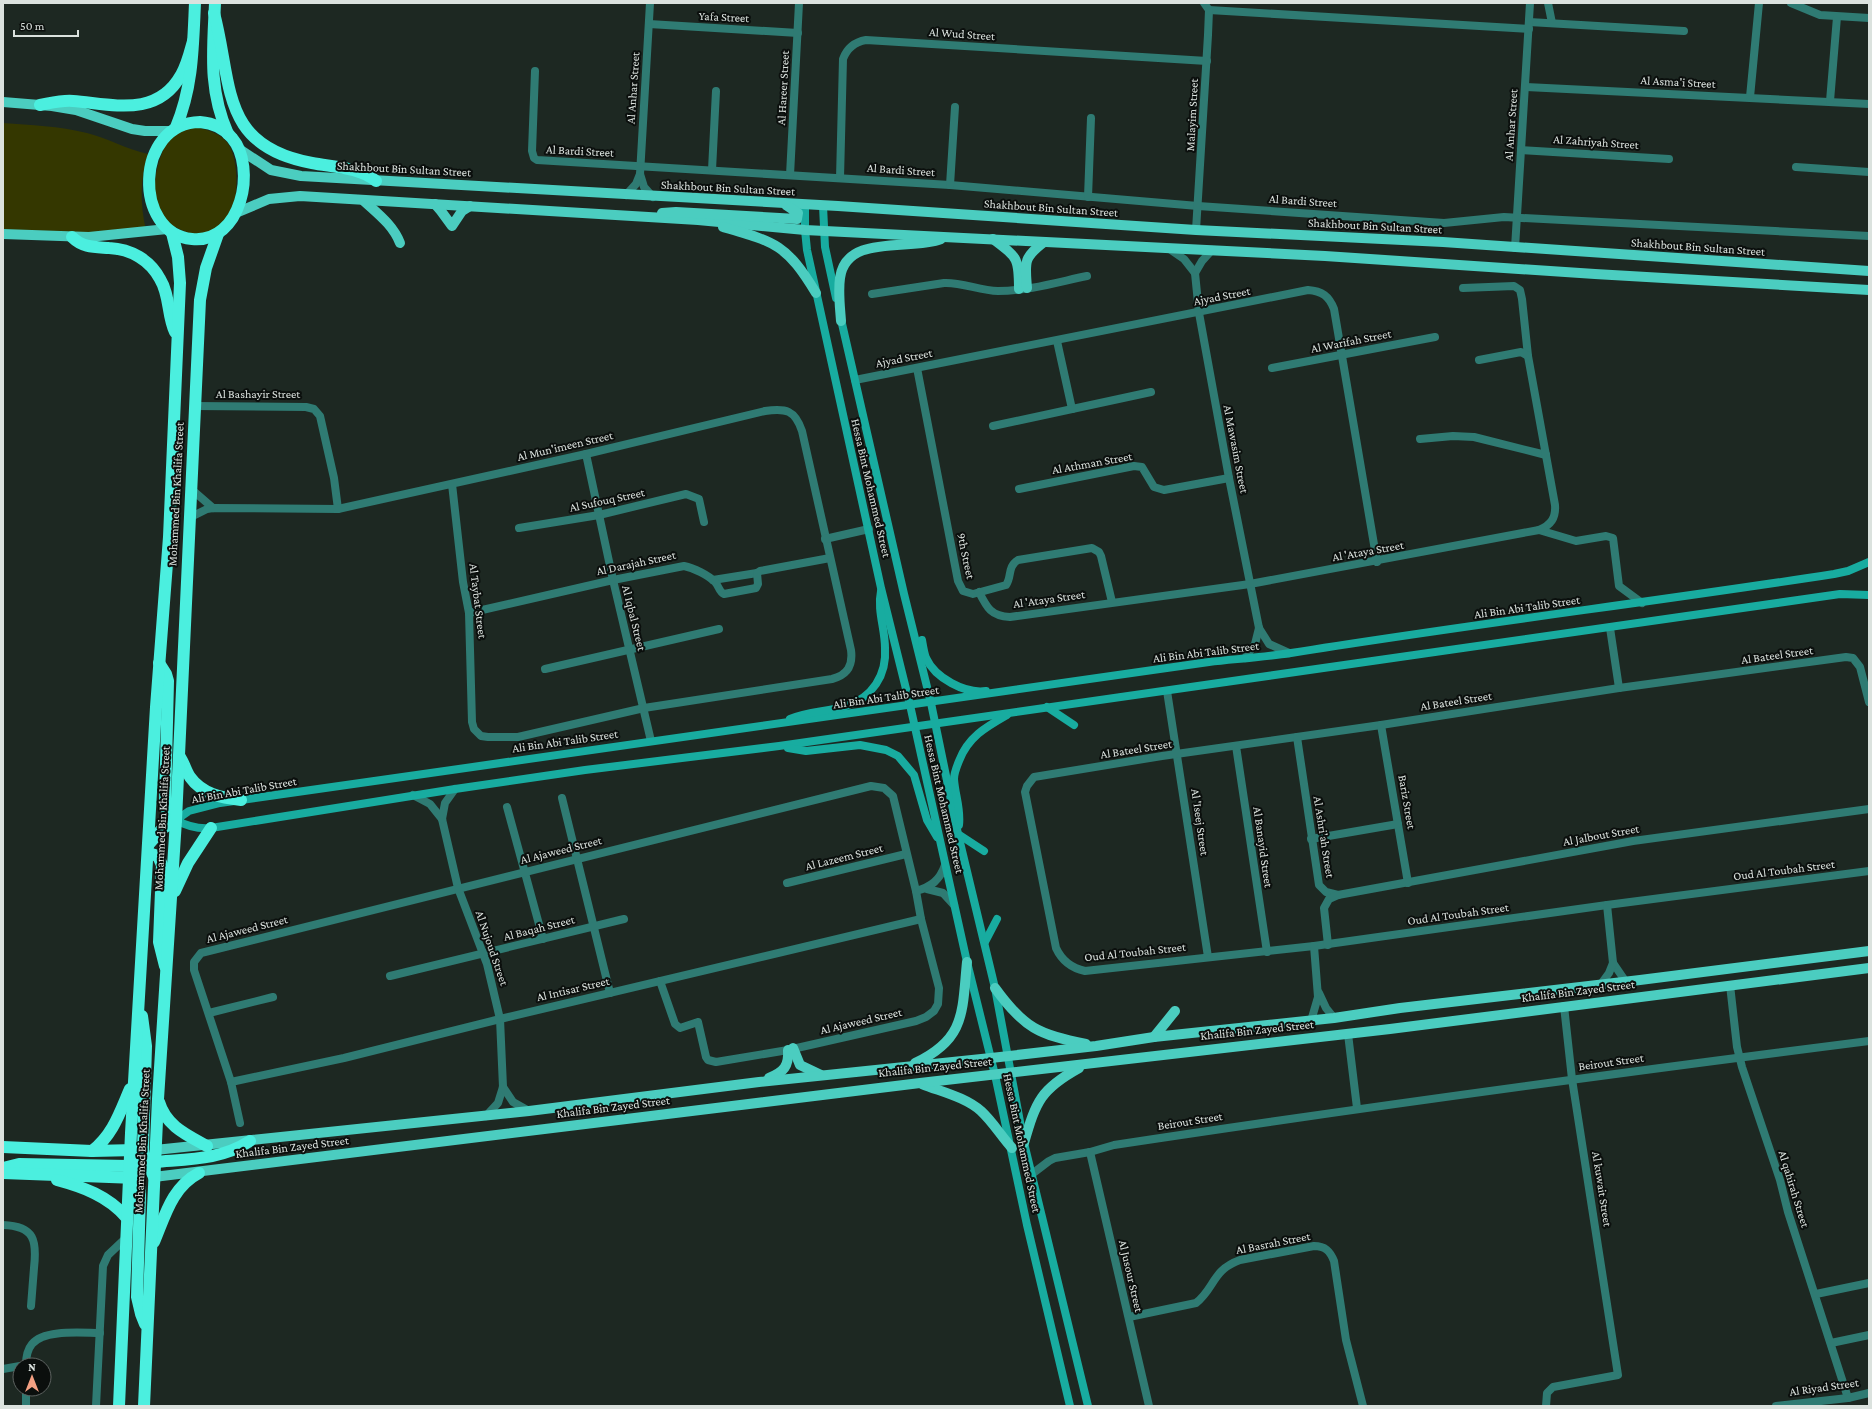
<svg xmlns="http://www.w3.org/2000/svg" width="1872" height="1409" viewBox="0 0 1872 1409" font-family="'Crimson Pro',serif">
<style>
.green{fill:#343700}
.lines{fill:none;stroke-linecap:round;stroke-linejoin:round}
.street{stroke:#2f7b73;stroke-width:8}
.secondary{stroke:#18aca0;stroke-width:8}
.primary{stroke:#4bcdc0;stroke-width:10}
.highway{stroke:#4befdf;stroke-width:12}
.labels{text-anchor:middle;stroke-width:4;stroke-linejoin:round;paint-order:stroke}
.street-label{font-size:12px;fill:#dbe2de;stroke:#0b0f0d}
</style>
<rect width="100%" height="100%" fill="#1d2822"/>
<g class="green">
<path d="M3,123C31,125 59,126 87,133C108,138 125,149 148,154C140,178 140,205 146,230L117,234L3,232Z"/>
<path d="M193,127C206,129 217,132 226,141C239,155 239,196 231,213C225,225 211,235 197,235C188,234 176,227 168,224C165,218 160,211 158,205C150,182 159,158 169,137Z"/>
</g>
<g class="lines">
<g class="street">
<polyline points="650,3 640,174 644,187 653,197"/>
<polyline points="1548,3 1552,23"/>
<polyline points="1791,3 1820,15 1869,18"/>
<polyline points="1209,10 1529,29"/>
<polyline points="1529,22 1684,31"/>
<polyline points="649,24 798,33"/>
<polyline points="535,71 532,151 534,158 537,160 950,185 1198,206 1444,223 1504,217 1869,236"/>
<polyline points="1526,87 1869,104"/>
<polyline points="1750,97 1759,3"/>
<polyline points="1830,101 1837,17"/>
<polyline points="1521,150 1669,159"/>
<polyline points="1796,167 1869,172"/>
<polyline points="712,170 716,91"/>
<polyline points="790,175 799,3"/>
<path d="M840,178L843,59C847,48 855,42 866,40L1207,61"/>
<polyline points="950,185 955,107"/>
<polyline points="626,195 636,184 640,174"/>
<polyline points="1088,197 1091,118"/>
<polyline points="1196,230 1208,35 1209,10 1204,3"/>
<polyline points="1168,248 1184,259 1195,273 1199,313 1229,478 1259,628 1269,644 1289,653"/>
<polyline points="1515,248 1530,3"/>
<polyline points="1195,273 1202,261 1212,250"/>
<polyline points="1463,288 1514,286 1520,290 1522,299 1528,356"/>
<path d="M872,294L944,283C962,282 980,291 998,291C1028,291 1058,282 1087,276"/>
<polyline points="1057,341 1072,409"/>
<path d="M917,368L958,581L963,591L973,594L1006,585C1012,577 1007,567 1018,560L1092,548L1099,552L1101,556L1112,602"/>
<polyline points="1272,368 1435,337"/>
<path d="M855,380L1308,290C1322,291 1329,296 1334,309L1377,562"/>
<polyline points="194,406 306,407 314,409 320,416 334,478 338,509"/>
<polyline points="993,426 1151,392"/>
<polyline points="1420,439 1453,436 1474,437 1546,455"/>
<polyline points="586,454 613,580 651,741"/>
<polyline points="190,488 213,508"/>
<polyline points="1019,489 1134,466 1142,467 1154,487 1164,490 1229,478"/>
<path d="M189,518L207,509L213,508L338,509L586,454L765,411C786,408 795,410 802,431L851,650C853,665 848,675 832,679L644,708L518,737H488L481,736L474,729L472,722L469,613L463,582L452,484"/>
<polyline points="519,528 599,515 686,494 699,499 704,522"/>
<polyline points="1539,530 1576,541 1606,536 1613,538 1619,586 1642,603"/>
<polyline points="825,539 869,529"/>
<polyline points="713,580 757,573"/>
<path d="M979,592C987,608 991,616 1010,617L1250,584L1539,530C1551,525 1556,518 1555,505L1528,356L1521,352L1479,360"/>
<path d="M469,613L613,580L684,566C694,568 708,575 715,582C719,586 719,592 724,594L756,588L758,584L757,573L760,571L830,558"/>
<polyline points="1610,628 1619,688"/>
<polyline points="1245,658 1255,644 1259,628"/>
<polyline points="545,669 719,629"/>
<polyline points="1167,691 1208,957"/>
<path d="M1869,702L1860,667L1853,658L1846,657L1619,688L1381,725L1162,756L1034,777L1027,786L1025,792L1056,948C1062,961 1071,968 1085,971L1314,946L1607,905L1869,871"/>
<polyline points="1381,725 1408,883"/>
<polyline points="1297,737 1319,885 1326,892 1338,895"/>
<polyline points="1236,746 1267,952"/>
<polyline points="455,789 445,803 442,819 458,888 487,964 500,1019 503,1087 498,1103 486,1116"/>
<polyline points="413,795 430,804 442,819"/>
<polyline points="562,798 610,993"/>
<polyline points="507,807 543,939"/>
<polyline points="1311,839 1398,824"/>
<polyline points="787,883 906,854"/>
<polyline points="927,889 943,893 954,905"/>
<path d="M916,891C931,887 940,880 945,865"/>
<polyline points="1607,905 1613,963 1626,982"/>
<polyline points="1328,945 1324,908 1329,899 1338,895 1633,841 1869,809"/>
<polyline points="390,976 624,919"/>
<polyline points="1601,984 1609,973 1613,963"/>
<polyline points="1730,985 1737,1047 1742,1067 1780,1180 1788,1212 1848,1398"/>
<polyline points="1319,993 1326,1008 1334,1018"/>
<polyline points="209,1013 273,997"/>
<polyline points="1311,1021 1318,997 1314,946"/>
<polyline points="1348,1034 1357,1108"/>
<polyline points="231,1082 344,1058 500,1019 921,919"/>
<polyline points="503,1087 513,1102 529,1111"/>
<polyline points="240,1123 231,1082 194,970 194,962 201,953 871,786 884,788 893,796 916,891 921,919 939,988 938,1004 934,1011 926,1017 916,1021 788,1050 716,1062 708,1060 706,1057 698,1022 680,1028 675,1024 660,981"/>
<polyline points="1090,1152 1149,1406"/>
<path d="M1032,1174L1049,1161L1055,1158L1090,1152L1114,1145C1365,1107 1617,1073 1869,1041"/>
<path d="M3,1225C35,1226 37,1241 34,1268C33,1281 32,1293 31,1306"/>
<polyline points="1816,1294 1869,1283"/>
<path d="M1129,1317L1196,1303C1215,1288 1212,1270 1240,1260L1314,1246C1325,1246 1330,1251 1334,1261L1346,1340L1363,1406"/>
<polyline points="1831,1343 1869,1335"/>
<path d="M26,1365C26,1358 27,1350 32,1344C44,1329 82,1333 100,1333"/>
<polyline points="3,1369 20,1366"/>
<polyline points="26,1389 26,1406"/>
<polyline points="96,1406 103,1266 108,1255 126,1238"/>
<polyline points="1546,1406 1547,1393 1553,1387 1618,1375 1572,1079 1564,1006"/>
<polyline points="1776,1406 1848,1398 1869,1393"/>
</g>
<g class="secondary">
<polyline points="805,205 805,230 807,250 881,588 910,705 967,962 995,1075 1027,1225 1070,1406"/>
<polyline points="823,206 825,247 836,298"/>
<polyline points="840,315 904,594 931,703 958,834 995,988 1024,1143 1088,1406"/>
<path d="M1869,562L1848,571L1834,574C1653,602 1471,624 1291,653C1264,657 1236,659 1209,662C880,709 550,756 220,803L189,811L176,820C188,827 198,829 211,828L455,789L585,770L779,746L1840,594L1869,595"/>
<path d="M922,640C923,646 924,653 926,658C935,678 965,694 986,691"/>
<polyline points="1047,707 1074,725"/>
<path d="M790,719C808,711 827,712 846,706C872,698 887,675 885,648C885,629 877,610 881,591"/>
<polyline points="788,748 806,751 860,745 886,750 898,756 914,775 927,820 937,837"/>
<path d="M959,825C961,809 955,795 954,779C954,773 957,766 959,761C968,737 986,727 1007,715"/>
<polyline points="958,834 984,851"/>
<polyline points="985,942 997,919"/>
</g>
<g class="primary">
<polyline points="3,102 52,106 76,110 132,129 145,131 171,131"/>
<polyline points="239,149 271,170 301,176 838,206 1196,230 1443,242 1869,271"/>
<path d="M364,201C378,214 393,225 400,243"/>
<polyline points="435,204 441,211 452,226 462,211 470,206"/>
<polyline points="236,213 269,199 300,196 698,220 805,230 1325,256 1595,274 1869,290"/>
<polyline points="662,213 676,212 797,219 798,213 786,205"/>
<path d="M723,227C776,242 787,245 816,293"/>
<polyline points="3,234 89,237 167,229"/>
<path d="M993,239C1018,258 1019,258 1019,289"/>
<path d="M1027,288C1025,262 1023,258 1044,242"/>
<path d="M841,321C840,307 838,292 840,278C846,233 911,251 941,239"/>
<path d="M995,988C1024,1028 1039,1035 1086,1044"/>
<polyline points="1154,1037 1175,1011"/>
<polyline points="793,1048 800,1065 821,1075"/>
<path d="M915,1063C966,1039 962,1012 967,962"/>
<path d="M769,1078C784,1072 789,1066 788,1050"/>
<path d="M922,1084C942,1092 965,1097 981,1111C993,1122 1001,1136 1012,1148"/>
<path d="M1024,1143C1036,1101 1041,1089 1079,1068"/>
<polyline points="155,1150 529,1111 759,1082 991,1058 1096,1046 1154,1037 1334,1018 1400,1008 1640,980 1869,951"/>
<polyline points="154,1177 920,1083 1390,1029 1869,968"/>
</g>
<g class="highway">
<path d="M215,3C213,50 208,89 228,134"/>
<path d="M214,13C233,84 219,146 312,163C332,167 360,167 376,181"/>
<path d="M40,105C51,103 62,100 73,101C112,104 157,118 181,75C187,65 190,52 193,41"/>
<path d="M200,122C212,123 224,128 232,138C257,167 242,244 192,239C133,234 134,123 200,122Z"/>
<path d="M176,127C193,87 193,46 195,3"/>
<path d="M72,237C83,248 95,247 109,248C131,249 150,260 160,279C170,295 167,315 175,332"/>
<polyline points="159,663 166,674 168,681 165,805 168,816 176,820"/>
<path d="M180,757C184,763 186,771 190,777C202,794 222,798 241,800"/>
<polyline points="148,845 162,829 176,820"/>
<polyline points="148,853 158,856 162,865 159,942 165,966"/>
<polyline points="175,891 188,863 211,828"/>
<polyline points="142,1016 146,1046 143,1150 145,1158 154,1177"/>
<path d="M159,1102C166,1126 187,1135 207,1146"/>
<polyline points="3,1147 92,1151 136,1150"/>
<path d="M92,1151C113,1135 120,1112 130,1089"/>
<polyline points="131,1153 138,1170 140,1195 137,1297 141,1314 145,1324"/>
<path d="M148,1165L155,1162C188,1159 221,1160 250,1141"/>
<polyline points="3,1168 19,1164 129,1166 136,1163"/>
<polyline points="3,1173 136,1178"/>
<path d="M57,1180C83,1187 108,1196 126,1217"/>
<path d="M154,1242C165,1216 172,1187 199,1173"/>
<polyline points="119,1406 131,1133 156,707 169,537 180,283 178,257 172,233"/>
<polyline points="144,1406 158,1099 176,820 200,300 206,268 218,234"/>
</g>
</g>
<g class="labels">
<g class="street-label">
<text transform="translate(724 17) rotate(3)" y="4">Yafa Street</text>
<text transform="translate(962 34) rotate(4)" y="4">Al Wud Street</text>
<text transform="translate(1678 82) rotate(3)" y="4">Al Asma'i Street</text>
<text transform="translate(633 88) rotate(-86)" y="4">Al Anhar Street</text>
<text transform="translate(783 88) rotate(-87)" y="4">Al Hareer Street</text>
<text transform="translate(1192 115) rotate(-87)" y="4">Malayim Street</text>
<text transform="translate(1511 125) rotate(-86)" y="4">Al Anhar Street</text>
<text transform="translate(1596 142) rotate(4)" y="4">Al Zahriyah Street</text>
<text transform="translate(580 151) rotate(3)" y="4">Al Bardi Street</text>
<text transform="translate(404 169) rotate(3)" y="4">Shakhbout Bin Sultan Street</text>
<text transform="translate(901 170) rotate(4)" y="4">Al Bardi Street</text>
<text transform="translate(728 188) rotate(3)" y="4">Shakhbout Bin Sultan Street</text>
<text transform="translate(1303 201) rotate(4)" y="4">Al Bardi Street</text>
<text transform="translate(1051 208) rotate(4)" y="4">Shakhbout Bin Sultan Street</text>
<text transform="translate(1375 226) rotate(3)" y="4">Shakhbout Bin Sultan Street</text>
<text transform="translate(1698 247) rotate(4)" y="4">Shakhbout Bin Sultan Street</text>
<text transform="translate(1222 296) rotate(-11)" y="4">Ajyad Street</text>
<text transform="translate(1351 341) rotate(-11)" y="4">Al Warifah Street</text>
<text transform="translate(904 358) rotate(-11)" y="4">Ajyad Street</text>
<text x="258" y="398">Al Bashayir Street</text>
<text transform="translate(565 446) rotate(-13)" y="4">Al Mun'imeen Street</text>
<text transform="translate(1236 449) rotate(79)" y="4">Al Mawasim Street</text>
<text transform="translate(1092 463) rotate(-10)" y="4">Al Athman Street</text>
<text transform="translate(871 488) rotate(77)" y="4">Hessa Bint Mohammed Street</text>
<text transform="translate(176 494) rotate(-87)" y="4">Mohammed Bin Khalifa Street</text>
<text transform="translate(607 500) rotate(-12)" y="4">Al Sufouq Street</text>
<text transform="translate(1368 551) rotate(-10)" y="4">Al 'Ataya Street</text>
<text transform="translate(966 556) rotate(78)" y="4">9th Street</text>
<text transform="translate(636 563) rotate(-12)" y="4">Al Darajah Street</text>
<text transform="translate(1049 599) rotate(-8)" y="4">Al 'Ataya Street</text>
<text transform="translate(478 601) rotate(83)" y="4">Al Taybat Street</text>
<text transform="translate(1527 607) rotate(-8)" y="4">Ali Bin Abi Talib Street</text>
<text transform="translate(634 618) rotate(76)" y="4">Al Iqbal Street</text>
<text transform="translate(1206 652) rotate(-7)" y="4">Ali Bin Abi Talib Street</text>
<text transform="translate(1777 655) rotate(-8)" y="4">Al Bateel Street</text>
<text transform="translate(886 697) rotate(-8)" y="4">Ali Bin Abi Talib Street</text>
<text transform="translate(1456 701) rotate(-9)" y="4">Al Bateel Street</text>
<text transform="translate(565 741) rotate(-8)" y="4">Ali Bin Abi Talib Street</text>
<text transform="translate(1136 749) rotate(-9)" y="4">Al Bateel Street</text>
<text transform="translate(244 790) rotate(-10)" y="4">Ali Bin Abi Talib Street</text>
<text transform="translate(1407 802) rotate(80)" y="4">Bariz Street</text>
<text transform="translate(944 804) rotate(77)" y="4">Hessa Bint Mohammed Street</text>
<text transform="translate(162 818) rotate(-87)" y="4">Mohammed Bin Khalifa Street</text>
<text transform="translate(1200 822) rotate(82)" y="4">Al 'Iseej Street</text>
<text transform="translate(1601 835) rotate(-10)" y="4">Al Jalbout Street</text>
<text transform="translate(1324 837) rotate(81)" y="4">Al Ashri'ah Street</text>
<text transform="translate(1263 847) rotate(82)" y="4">Al Banayid Street</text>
<text transform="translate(561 850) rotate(-14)" y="4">Al Ajaweed Street</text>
<text transform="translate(844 857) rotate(-14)" y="4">Al Lazeem Street</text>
<text transform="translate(1784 870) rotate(-7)" y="4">Oud Al Toubah Street</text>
<text transform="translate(1458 914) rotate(-8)" y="4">Oud Al Toubah Street</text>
<text transform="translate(539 928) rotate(-14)" y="4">Al Baqah Street</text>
<text transform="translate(247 929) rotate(-14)" y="4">Al Ajaweed Street</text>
<text transform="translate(492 948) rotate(71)" y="4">Al Nujoud Street</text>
<text transform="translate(1135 952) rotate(-6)" y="4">Oud Al Toubah Street</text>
<text transform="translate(573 989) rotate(-13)" y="4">Al Intisar Street</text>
<text transform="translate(1578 991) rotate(-7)" y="4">Khalifa Bin Zayed Street</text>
<text transform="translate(861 1021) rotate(-13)" y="4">Al Ajaweed Street</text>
<text transform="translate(1257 1030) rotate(-6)" y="4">Khalifa Bin Zayed Street</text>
<text transform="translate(1611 1062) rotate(-8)" y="4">Beirout Street</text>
<text transform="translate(935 1067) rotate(-6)" y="4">Khalifa Bin Zayed Street</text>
<text transform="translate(613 1107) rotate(-7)" y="4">Khalifa Bin Zayed Street</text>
<text transform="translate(1190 1121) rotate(-9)" y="4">Beirout Street</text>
<text transform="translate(142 1141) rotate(-87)" y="4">Mohammed Bin Khalifa Street</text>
<text transform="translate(1022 1143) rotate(78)" y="4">Hessa Bint Mohammed Street</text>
<text transform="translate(292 1147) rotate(-7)" y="4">Khalifa Bin Zayed Street</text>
<text transform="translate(1602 1189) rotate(81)" y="4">Al kuwait Street</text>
<text transform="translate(1794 1189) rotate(73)" y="4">Al qahirah Street</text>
<text transform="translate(1273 1243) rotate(-11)" y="4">Al Basrah Street</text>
<text transform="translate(1131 1276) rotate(77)" y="4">Al Jusour Street</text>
<text transform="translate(1824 1387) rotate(-8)" y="4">Al Riyad Street</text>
</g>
</g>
<rect width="1872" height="1409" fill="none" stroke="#dbe2de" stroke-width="8"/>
<g transform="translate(32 1377)"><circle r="19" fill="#0b0f0d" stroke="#5e6361"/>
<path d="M0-3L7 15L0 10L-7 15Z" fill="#f3a082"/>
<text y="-6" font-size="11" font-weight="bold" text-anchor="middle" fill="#dbe2de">N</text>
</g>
<path d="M14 30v6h64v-6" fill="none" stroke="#dbe2de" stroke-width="2"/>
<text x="20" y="30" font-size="12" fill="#dbe2de" stroke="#0b0f0d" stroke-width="3" paint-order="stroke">50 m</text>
</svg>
